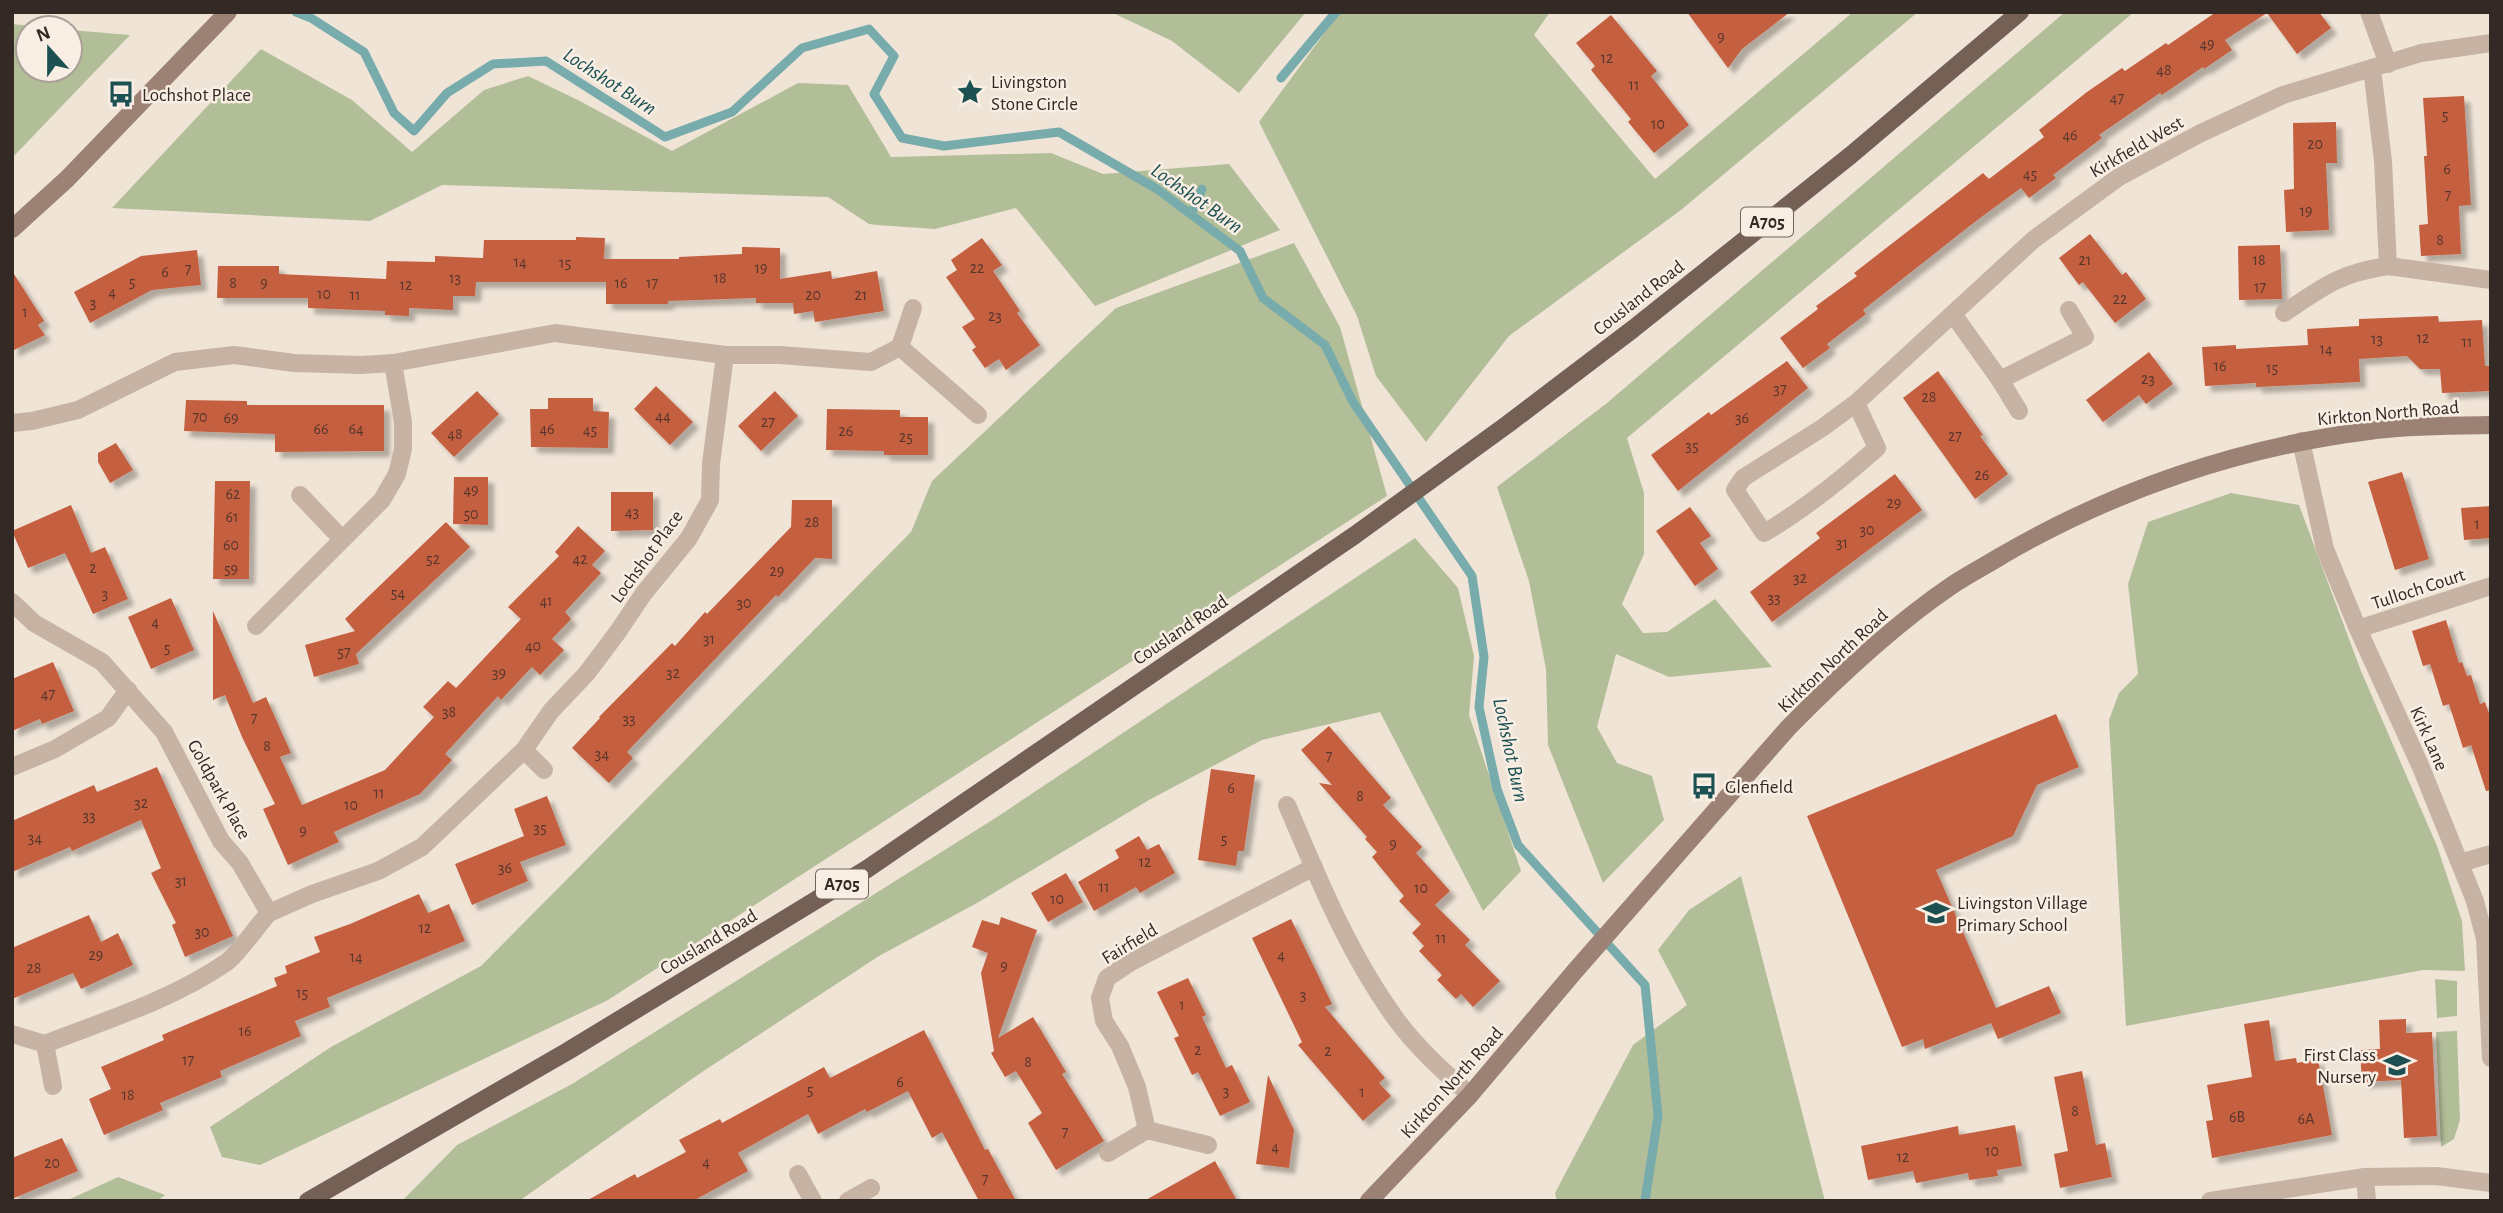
<svg xmlns="http://www.w3.org/2000/svg" width="2503" height="1213" viewBox="0 0 2503 1213" font-family="'Alegreya Sans',sans-serif">
<style>
.green{fill:#b2be98}
.lines{fill:none;stroke-linecap:round;stroke-linejoin:round}
.stream{stroke:#77abac;stroke-width:9}
.building{fill:#c45f41;filter:url(#shadow)}
.street{stroke:#c7b3a4;stroke-width:18}
.secondary{stroke:#9b8275;stroke-width:18}
.primary{stroke:#756056;stroke-width:18}
.labels{text-anchor:middle;stroke-width:5;stroke-linejoin:round;paint-order:stroke}
.number-label{font-size:16px;fill:#57362c}
.shield{fill:#f8eee3;stroke:#6e645e;stroke-width:2}
.shield-label{font-size:18px;font-weight:bold;fill:#332925}
.poi-label{font-size:19px;fill:#332925;stroke:#f8eee3;text-anchor:start}
.street-label{font-size:19px;fill:#332925;stroke:#f8eee3}
.water-label{font-size:21px;font-style:italic;fill:#1c5053;stroke:#f8eee3}
</style>
<defs>
<filter id="shadow"><feDropShadow dx="6" dy="6" stdDeviation="2" flood-color="#0004"/></filter>
</defs>
<rect width="100%" height="100%" fill="#f0e4d7"/>
<g class="green">
<polygon points="1111,12 1306,12 1239,93 1172,41"/>
<polygon points="1340,12 1550,12 1534,35 1655,179 1853,12 1918,12 1681,210 1509,336 1426,442 1376,376 1357,316 1259,122"/>
<polygon points="2065,12 2134,12 1627,438 1644,493 1644,554 1622,604 1643,633 1667,632 1715,599 1772,667 1669,677 1616,654 1597,727 1617,763 1652,776 1664,820 1603,883 1548,745 1546,669 1529,581 1497,487 1607,403"/>
<polygon points="12,24 51,28 28,28 28,70 70,70 70,30 130,35 12,158"/>
<polygon points="261,49 352,100 412,152 484,90 528,76 578,100 672,151 798,83 848,85 891,157 1051,153 1103,174 1229,164 1280,230 1095,306 1016,208 935,229 877,225 869,224 828,197 442,185 370,221 112,208"/>
<polygon points="1294,243 1340,327 1387,496 608,1000 260,1165 222,1157 210,1127 331,1047 481,966 911,532 932,481 1116,308"/>
<polygon points="2231,493 2299,505 2361,671 2437,846 2462,921 2465,971 2423,970 2126,1026 2109,720 2119,693 2138,674 2128,584 2148,522"/>
<polygon points="1415,538 1458,588 1474,656 1469,715 1521,871 1483,911 1380,712 1262,740 1149,800 977,903 879,956 699,1074 519,1201 402,1201 457,1145 572,1084 997,817"/>
<polygon points="1741,876 1825,1201 1557,1201 1555,1193 1633,1045 1687,1005 1658,950 1689,910"/>
<polygon points="2435,979 2457,981 2457,1016 2437,1018"/>
<polygon points="2457,1031 2460,1120 2454,1139 2441,1147 2436,1032"/>
<polygon points="118,1177 165,1195 157,1201 66,1201"/>
</g>
<g class="lines">
<g class="stream">
<polyline points="296,12 311,18 364,52 394,113 414,131 447,93 493,64 546,61 665,137 732,112 802,48 869,29 894,56 874,94 902,138 944,146 1059,132 1157,189 1240,251 1263,298 1325,345 1353,402 1472,576 1484,657 1479,707 1497,789 1518,845 1645,985 1658,1116 1645,1201"/>
<polyline points="1281,78 1336,12"/>
<polyline points="1191,214 1202,189"/>
</g>
</g>
<g class="building">
<polygon points="1687,12 1790,12 1742,49 1728,68"/>
<polygon points="2216,12 2319,12 2331,28 2297,54 2267,13 2225,40 2232,50 2204,69 2203,67 2162,95 2160,93 2099,135 2102,138 2053,175 2056,178 2029,198 2021,188 1976,221 1863,310 1866,314 1827,344 1830,348 1803,368 1780,338 1818,309 1816,306 1857,276 1854,273 1983,173 1989,179 2044,137 2039,130 2087,92 2122,68 2125,71 2166,43 2168,45"/>
<polygon points="1611,15 1657,71 1651,76 1689,125 1654,153 1628,122 1631,119 1591,70 1595,66 1576,43"/>
<polygon points="2464,96 2471,205 2459,206 2461,254 2421,256 2419,225 2428,224 2424,156 2427,156 2423,98"/>
<polygon points="2336,122 2337,163 2326,163 2329,230 2286,232 2284,190 2294,189 2293,123"/>
<polygon points="2090,234 2122,275 2126,272 2146,299 2115,323 2083,282 2079,285 2059,258"/>
<polygon points="576,237 605,238 604,259 679,259 679,257 742,254 742,247 780,248 780,279 831,271 832,279 877,271 884,311 815,322 813,311 794,314 793,303 756,303 756,298 668,301 668,304 606,304 606,282 476,282 475,296 453,296 453,310 409,308 409,316 385,315 385,311 308,308 308,298 217,298 218,266 279,266 279,274 386,279 387,261 435,262 435,256 483,258 484,240 576,240"/>
<polygon points="982,238 1002,265 993,271 1020,311 1017,313 1040,345 1006,370 999,359 985,368 972,350 976,347 962,327 975,319 946,277 957,270 951,260"/>
<polygon points="2280,245 2282,299 2239,300 2238,246"/>
<polygon points="197,250 201,285 152,290 90,323 74,292 141,256"/>
<polygon points="12,271 44,321 38,325 45,335 12,351"/>
<polygon points="2438,316 2439,322 2482,320 2485,366 2491,366 2491,391 2442,393 2440,369 2420,369 2407,356 2359,359 2360,382 2256,387 2256,383 2205,386 2202,347 2236,345 2236,349 2308,345 2307,329 2359,326 2359,319"/>
<polygon points="2149,352 2173,384 2146,404 2139,395 2103,422 2086,400"/>
<polygon points="1787,361 1808,388 1678,491 1651,455 1709,412 1711,415"/>
<polygon points="1938,371 1983,435 1980,436 2008,474 1975,499 1903,398"/>
<polygon points="656,386 693,422 670,445 634,409"/>
<polygon points="477,391 499,414 454,457 431,433"/>
<polygon points="775,391 798,416 761,451 738,426"/>
<polygon points="548,398 593,398 593,411 609,412 608,448 531,447 530,409 548,409"/>
<polygon points="186,400 247,401 247,405 384,405 384,451 275,452 275,434 184,431"/>
<polygon points="827,409 900,410 900,417 928,417 928,455 884,455 884,451 826,450"/>
<polygon points="116,443 133,470 110,483 98,462 98,453"/>
<polygon points="2402,472 2429,559 2395,570 2368,482"/>
<polygon points="1895,474 1922,510 1772,622 1750,592 1820,538 1816,533"/>
<polygon points="454,477 488,477 488,525 453,524"/>
<polygon points="215,481 250,481 249,579 213,579"/>
<polygon points="611,492 653,492 653,530 611,531"/>
<polygon points="792,500 832,500 832,559 815,558 778,597 776,595 627,752 633,758 609,783 572,748 600,718 599,717 672,643 675,646 705,612 707,614 791,527"/>
<polygon points="71,505 91,553 105,547 128,599 93,614 65,553 28,568 12,531"/>
<polygon points="2491,506 2491,538 2464,540 2461,508"/>
<polygon points="1690,507 1711,536 1700,543 1718,569 1695,586 1656,531"/>
<polygon points="446,522 470,547 356,654 359,664 314,677 305,645 355,631 345,619"/>
<polygon points="578,526 605,551 592,565 601,573 565,612 571,619 552,639 564,650 540,675 532,667 501,700 498,696 445,754 452,760 420,794 334,832 339,842 288,865 263,809 275,804 242,737 225,695 213,700 213,611 253,703 266,697 291,753 280,757 302,805 385,770 434,717 423,707 448,681 456,688 521,619 508,607 559,556 555,552"/>
<polygon points="171,598 194,650 151,669 128,617"/>
<polygon points="2446,620 2459,663 2462,662 2467,676 2471,675 2480,704 2485,702 2491,719 2491,790 2486,791 2471,745 2463,748 2449,704 2443,706 2430,664 2423,666 2412,631"/>
<polygon points="53,662 74,711 42,724 40,719 12,731 12,679"/>
<polygon points="2056,714 2079,767 2037,785 2013,836 1936,870 1996,1008 2049,986 2061,1013 1998,1039 1991,1023 1925,1049 1923,1039 1902,1047 1807,816"/>
<polygon points="1329,726 1391,798 1383,805 1422,847 1416,853 1450,891 1435,905 1470,940 1465,945 1500,981 1473,1007 1461,994 1456,999 1437,980 1442,975 1419,951 1424,946 1412,933 1421,924 1399,901 1404,896 1372,857 1377,852 1365,839 1367,837 1319,783 1332,785 1301,750"/>
<polygon points="157,767 233,936 185,957 172,925 176,923 151,873 161,868 141,820 72,851 70,847 12,872 12,821 94,785 97,792"/>
<polygon points="1211,769 1255,775 1244,851 1238,851 1236,866 1198,860"/>
<polygon points="547,796 566,845 520,862 528,881 472,905 455,864 524,836 514,809"/>
<polygon points="1139,836 1147,850 1159,844 1175,873 1140,893 1136,887 1094,911 1078,882 1119,858 1115,850"/>
<polygon points="1066,873 1083,902 1048,922 1031,893"/>
<polygon points="419,894 428,913 449,904 465,941 327,998 330,1007 295,1021 301,1036 220,1071 222,1077 160,1103 163,1110 104,1135 89,1099 111,1089 101,1067 164,1040 162,1035 277,986 274,978 287,973 285,966 320,952 314,937 350,924"/>
<polygon points="89,915 101,942 118,933 133,965 81,989 73,973 12,999 12,948"/>
<polygon points="1001,917 1037,930 998,1038 1033,1017 1066,1072 1062,1074 1104,1141 1056,1170 1028,1123 1042,1113 1016,1071 1005,1077 991,1053 994,1051 981,973 988,953 972,947 982,920 999,925"/>
<polygon points="1291,919 1332,1004 1325,1007 1385,1078 1379,1083 1391,1096 1363,1121 1298,1045 1302,1042 1252,938"/>
<polygon points="1188,978 1206,1015 1202,1017 1226,1068 1232,1065 1250,1102 1220,1116 1198,1072 1192,1075 1174,1038 1179,1036 1157,992"/>
<polygon points="2406,1019 2406,1033 2432,1032 2437,1136 2404,1138 2401,1080 2362,1082 2360,1050 2380,1049 2379,1020"/>
<polygon points="2269,1020 2275,1061 2296,1058 2297,1063 2318,1059 2332,1135 2212,1158 2206,1121 2213,1120 2207,1085 2252,1077 2244,1024"/>
<polygon points="924,1030 985,1150 988,1149 1016,1201 979,1201 942,1132 932,1138 908,1091 867,1112 865,1109 818,1134 808,1114 738,1153 748,1171 693,1201 586,1201 635,1174 637,1178 686,1152 679,1140 720,1119 722,1123 824,1067 830,1078"/>
<polygon points="2082,1071 2096,1145 2105,1143 2112,1177 2060,1188 2054,1154 2068,1151 2054,1077"/>
<polygon points="1268,1075 1294,1130 1289,1168 1256,1164"/>
<polygon points="2015,1125 2022,1166 1997,1170 1998,1176 1969,1180 1968,1173 1916,1183 1913,1171 1868,1180 1861,1146 1958,1126 1959,1135"/>
<polygon points="62,1138 78,1171 12,1199 12,1158"/>
<polygon points="1215,1161 1237,1201 1144,1201"/>
</g>
<g class="lines">
<g class="street">
<polyline points="2369,12 2388,64"/>
<polyline points="2372,68 2383,161 2388,266 2491,280"/>
<path d="M2284,313C2324,286 2340,273 2388,266"/>
<polyline points="1953,314 2000,380 2085,337 2069,310"/>
<polyline points="900,347 913,308"/>
<polyline points="2000,380 2019,411"/>
<path d="M1856,403L1877,448C1842,479 1805,509 1764,533L1735,490L1743,478L1822,428L1856,403L2033,240L2119,177L2201,133L2283,95L2421,53L2491,43"/>
<polyline points="12,423 32,421 78,410 175,362 234,355 294,363 361,365 393,363 555,333 725,355 780,355 871,362 900,347 978,415"/>
<polyline points="2301,441 2325,549 2358,629 2420,765 2475,901 2485,939 2491,1058"/>
<polyline points="300,495 341,538"/>
<path d="M12,602L34,623L102,662L164,732L221,841L240,863L269,913C257,926 239,953 227,962C172,1000 106,1020 45,1044L53,1086"/>
<polyline points="256,626 382,500 397,474 403,449 403,422 393,363"/>
<polyline points="2358,629 2491,586"/>
<polyline points="524,750 544,770"/>
<polyline points="12,767 55,749 108,718 128,690"/>
<path d="M1287,805C1318,878 1349,955 1396,1019C1416,1047 1444,1072 1470,1095"/>
<polyline points="2460,863 2491,854"/>
<polyline points="269,913 312,894 378,871 422,847 524,750 551,711 587,673 617,633 644,593 689,538 710,500 711,464 725,355"/>
<polyline points="12,1034 45,1044"/>
<polyline points="1208,1145 1147,1130 1137,1087 1120,1046 1104,1021 1100,998 1107,978 1131,962 1314,867"/>
<polyline points="1108,1153 1147,1130"/>
<polyline points="798,1174 813,1201"/>
<polyline points="2365,1177 2367,1201"/>
<polyline points="848,1201 871,1188"/>
<polyline points="2210,1201 2365,1177 2436,1176 2491,1183"/>
</g>
<g class="secondary">
<polyline points="12,229 67,179 228,12"/>
<path d="M1369,1201L1470,1095L1575,971L1788,728C1838,677 1892,626 1951,586C1967,575 1985,566 2001,556C2114,490 2240,447 2369,431C2409,425 2451,426 2491,425"/>
</g>
<polyline class="primary" points="308,1201 568,1051 867,869 1355,535 1508,424 1633,329 1851,155 2020,12"/>
</g>
<defs>
<g id="sight-bare" transform="scale(2.1)"><path d="M0-6L1.8-2.2L6-1.7L2.9 1.2L3.7 5.4L0 3.3L-3.7 5.4L-2.9 1.2L-6-1.7L-1.8-2.2Z" fill="#1c5053" stroke="#f8eee3" stroke-width="2.5" paint-order="stroke"/></g>
<g id="bus-bare" transform="scale(2.1)"><path d="M-5-6H5V4H4V6H2V4H-2V6H-4V4H-5ZM-3.5-4V0h7V-4ZM-3.5 1.2v1.5H-2V1.2ZM2 1.2v1.5H3.5V1.2Z" fill="#1c5053" stroke="#f8eee3" stroke-width="2.5" paint-order="stroke"/></g>
<g id="school-bare" transform="scale(2.1)"><path d="M0-5L7-2L0 1L-7-2ZM-4 1L0 2.5L4 1V4Q0 6-4 4Z" fill="#1c5053" stroke="#f8eee3" stroke-width="2.5" paint-order="stroke"/></g>
</defs>
<g fill-rule="evenodd">
<use href="#sight-bare" x="970" y="92"/>
<use href="#bus-bare" x="121" y="94"/>
<use href="#bus-bare" x="1704" y="786"/>
<use href="#school-bare" x="1936" y="913"/>
<use href="#school-bare" x="2397" y="1065"/>
</g>
<g class="labels">
<g class="number-label">
<text x="1721" y="42">9</text>
<text x="2207" y="49">49</text>
<text x="1607" y="63">12</text>
<text x="2164" y="75">48</text>
<text x="1634" y="90">11</text>
<text x="2117" y="103">47</text>
<text x="2445" y="120">5</text>
<text x="1658" y="129">10</text>
<text x="2070" y="140">46</text>
<text x="2315" y="149">20</text>
<text x="2447" y="174">6</text>
<text x="2030" y="179">45</text>
<text x="2448" y="200">7</text>
<text x="2306" y="216">19</text>
<text x="2440" y="245">8</text>
<text x="2085" y="265">21</text>
<text x="2259" y="265">18</text>
<text x="520" y="267">14</text>
<text x="565" y="268">15</text>
<text x="761" y="273">19</text>
<text x="977" y="273">22</text>
<text x="188" y="274">7</text>
<text x="165" y="277">6</text>
<text x="455" y="283">13</text>
<text x="720" y="283">18</text>
<text x="132" y="287">5</text>
<text x="233" y="288">8</text>
<text x="264" y="288">9</text>
<text x="621" y="288">16</text>
<text x="652" y="288">17</text>
<text x="406" y="290">12</text>
<text x="2260" y="292">17</text>
<text x="112" y="297">4</text>
<text x="324" y="299">10</text>
<text x="355" y="300">11</text>
<text x="813" y="300">20</text>
<text x="861" y="300">21</text>
<text x="2120" y="304">22</text>
<text x="93" y="308">3</text>
<text x="25" y="317">1</text>
<text x="995" y="321">23</text>
<text x="2423" y="343">12</text>
<text x="2377" y="344">13</text>
<text x="2467" y="347">11</text>
<text x="2326" y="354">14</text>
<text x="2220" y="371">16</text>
<text x="2272" y="373">15</text>
<text x="2148" y="384">23</text>
<text x="1780" y="394">37</text>
<text x="1929" y="402">28</text>
<text x="663" y="421">44</text>
<text x="200" y="422">70</text>
<text x="231" y="423">69</text>
<text x="1742" y="423">36</text>
<text x="768" y="427">27</text>
<text x="321" y="434">66</text>
<text x="356" y="434">64</text>
<text x="547" y="434">46</text>
<text x="590" y="435">45</text>
<text x="846" y="436">26</text>
<text x="455" y="439">48</text>
<text x="1955" y="441">27</text>
<text x="906" y="442">25</text>
<text x="1692" y="451">35</text>
<text x="1982" y="480">26</text>
<text x="471" y="495">49</text>
<text x="233" y="499">62</text>
<text x="1894" y="508">29</text>
<text x="632" y="517">43</text>
<text x="471" y="519">50</text>
<text x="232" y="522">61</text>
<text x="812" y="527">28</text>
<text x="2477" y="529">1</text>
<text x="1867" y="535">30</text>
<text x="1842" y="548">31</text>
<text x="231" y="550">60</text>
<text x="433" y="564">52</text>
<text x="580" y="564">42</text>
<text x="93" y="573">2</text>
<text x="231" y="574">59</text>
<text x="777" y="576">29</text>
<text x="1800" y="583">32</text>
<text x="398" y="598">54</text>
<text x="105" y="599">3</text>
<text x="1774" y="603">33</text>
<text x="546" y="606">41</text>
<text x="744" y="608">30</text>
<text x="155" y="627">4</text>
<text x="709" y="644">31</text>
<text x="533" y="651">40</text>
<text x="167" y="653">5</text>
<text x="344" y="657">57</text>
<text x="499" y="678">39</text>
<text x="673" y="678">32</text>
<text x="48" y="699">47</text>
<text x="449" y="717">38</text>
<text x="254" y="723">7</text>
<text x="629" y="724">33</text>
<text x="267" y="751">8</text>
<text x="602" y="759">34</text>
<text x="1329" y="761">7</text>
<text x="1231" y="793">6</text>
<text x="379" y="798">11</text>
<text x="1360" y="801">8</text>
<text x="141" y="808">32</text>
<text x="351" y="810">10</text>
<text x="89" y="821">33</text>
<text x="540" y="833">35</text>
<text x="303" y="836">9</text>
<text x="35" y="843">34</text>
<text x="1224" y="844">5</text>
<text x="1393" y="849">9</text>
<text x="1145" y="867">12</text>
<text x="505" y="873">36</text>
<text x="181" y="886">31</text>
<text x="1104" y="892">11</text>
<text x="1421" y="893">10</text>
<text x="1057" y="904">10</text>
<text x="425" y="933">12</text>
<text x="202" y="937">30</text>
<text x="1441" y="943">11</text>
<text x="96" y="960">29</text>
<text x="1281" y="960">4</text>
<text x="356" y="962">14</text>
<text x="1004" y="971">9</text>
<text x="34" y="973">28</text>
<text x="302" y="998">15</text>
<text x="1303" y="1000">3</text>
<text x="1182" y="1010">1</text>
<text x="245" y="1036">16</text>
<text x="1198" y="1055">2</text>
<text x="1328" y="1056">2</text>
<text x="188" y="1065">17</text>
<text x="1028" y="1067">8</text>
<text x="900" y="1087">6</text>
<text x="810" y="1095">5</text>
<text x="1226" y="1096">3</text>
<text x="1362" y="1097">1</text>
<text x="128" y="1100">18</text>
<text x="2075" y="1116">8</text>
<text x="2237" y="1122">6B</text>
<text x="2306" y="1124">6A</text>
<text x="1065" y="1137">7</text>
<text x="1275" y="1152">4</text>
<text x="1992" y="1156">10</text>
<text x="1903" y="1162">12</text>
<text x="706" y="1167">4</text>
<text x="52" y="1168">20</text>
<text x="985" y="1184">7</text>
</g>
<g class="shield">
<rect x="1741" y="207.5" width="52" height="29" rx="5"/>
<rect x="816" y="869.5" width="52" height="29" rx="5"/>
</g>
<g class="shield-label">
<text x="1767" y="228">A705</text>
<text x="842" y="890">A705</text>
</g>
<g class="poi-label">
<text x="991" y="88">Livingston<tspan x="991" dy="22">Stone Circle</tspan></text>
<text x="142" y="101">Lochshot Place</text>
<text x="1725" y="793">Glenfield</text>
<text x="1957" y="909">Livingston Village<tspan x="1957" dy="22">Primary School</tspan></text>
<text x="2376" y="1061" text-anchor="end">First Class<tspan x="2376" dy="22">Nursery</tspan></text>
</g>
<g class="street-label">
<text transform="translate(2136 146) rotate(-30)" y="7">Kirkfield West</text>
<text transform="translate(1638 297) rotate(-38)" y="7">Cousland Road</text>
<text transform="translate(2388 412) rotate(-5)" y="7">Kirkton North Road</text>
<text transform="translate(646 556) rotate(-54)" y="7">Lochshot Place</text>
<text transform="translate(2418 588) rotate(-18)" y="7">Tulloch Court</text>
<text transform="translate(1180 629) rotate(-34)" y="7">Cousland Road</text>
<text transform="translate(1832 660) rotate(-43)" y="7">Kirkton North Road</text>
<text transform="translate(2430 738) rotate(66)" y="7">Kirk Lane</text>
<text transform="translate(220 789) rotate(61)" y="7">Goldpark Place</text>
<text transform="translate(708 941) rotate(-31)" y="7">Cousland Road</text>
<text transform="translate(1129 943) rotate(-31)" y="7">Fairfield</text>
<text transform="translate(1451 1082) rotate(-48)" y="7">Kirkton North Road</text>
</g>
<g class="water-label">
<text transform="translate(610 81) rotate(33)" y="7">Lochshot Burn</text>
<text transform="translate(1197 198) rotate(35)" y="7">Lochshot Burn</text>
<text transform="translate(1511 750) rotate(78)" y="7">Lochshot Burn</text>
</g>
</g>
<rect width="2503" height="1213" fill="none" stroke="#332925" stroke-width="28"/>
<g transform="translate(49 49) rotate(339)"><circle r="33" fill="#f8eee3" stroke="#a99f97" stroke-width="2"/>
<path d="M0-5L12 26L0 18L-12 26Z" fill="#1c5053"/>
<text y="-10" font-size="19" font-weight="bold" text-anchor="middle" fill="#332925">N</text>
</g>
</svg>
